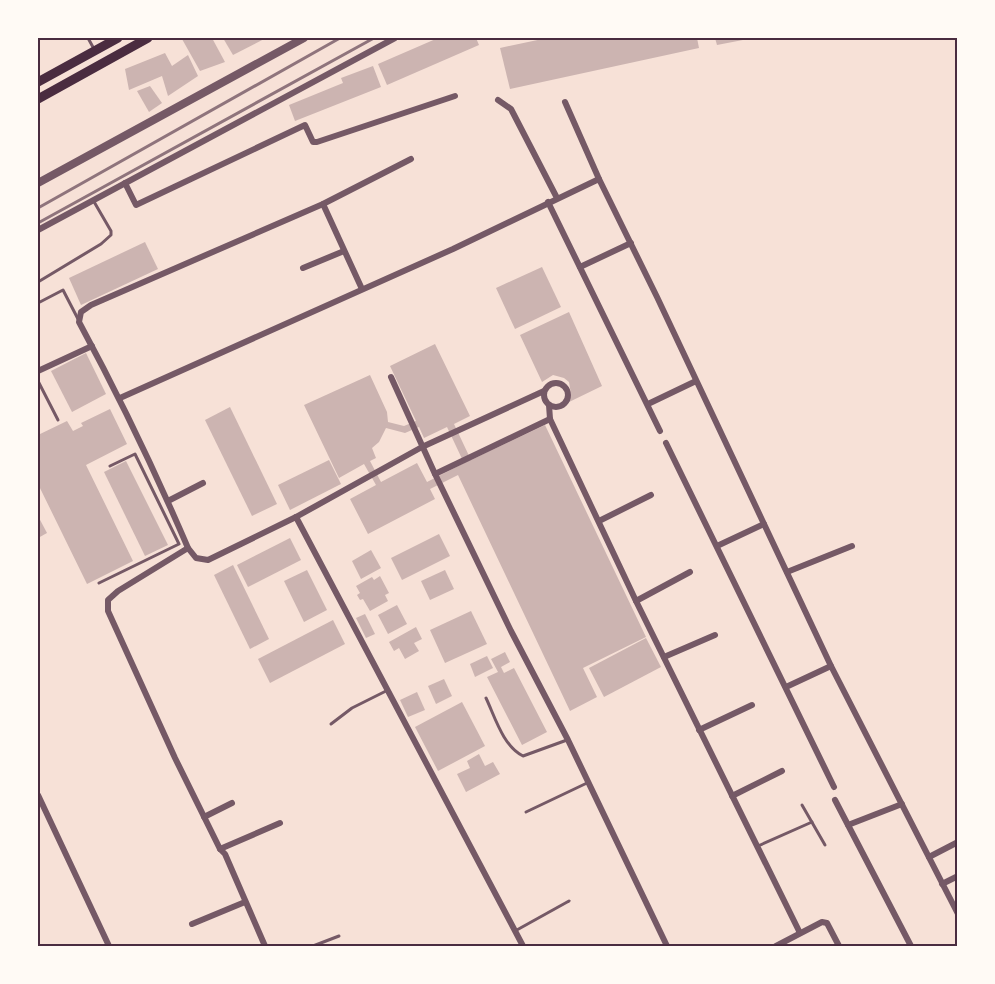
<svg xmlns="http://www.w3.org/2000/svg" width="995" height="984" viewBox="0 0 995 984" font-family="Raleway,sans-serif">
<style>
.building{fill:#ccb4b1;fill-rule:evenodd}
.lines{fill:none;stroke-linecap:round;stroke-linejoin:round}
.service{stroke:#755966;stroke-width:3}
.minor{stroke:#755966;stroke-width:6}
.tertiary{stroke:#755966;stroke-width:8}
.primary{stroke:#4a2c40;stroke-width:9}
.rail{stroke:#8f747c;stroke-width:3}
.neatline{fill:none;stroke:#4a2c40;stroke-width:2}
</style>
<rect width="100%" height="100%" fill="#f7e1d7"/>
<g class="building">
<polygon points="185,38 212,38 225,62 200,71 182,39"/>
<polygon points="223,38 266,38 233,55"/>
<polygon points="438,38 476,38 479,45 387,85 378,64"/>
<polygon points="547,38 697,38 699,48 510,89 500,48"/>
<polygon points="715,38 748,38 748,39 717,45"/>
<polygon points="165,53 172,66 188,55 198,76 168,96 162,76 129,90 125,69"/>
<polygon points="373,66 381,87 295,121 289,105 343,83 341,78"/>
<polygon points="150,86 162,103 149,112 137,91"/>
<polygon points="145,242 158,269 81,305 69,278"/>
<polygon points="542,267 561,307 515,329 496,288"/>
<polygon points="569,312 602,386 567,403 571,394 569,382 564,378 553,375 542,382 520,335"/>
<path d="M435,344L470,416L454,424L471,460L545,425L646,637L583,668L597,697L570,711L458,475L430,489L435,499L368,534L350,499L376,485L364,464L339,478L304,405L370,375L387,412L388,422L404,426L416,421L390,366ZM419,427L424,438L447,427L464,463L427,482L417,463L381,482L370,461L376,458L372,448L379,442L386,428L405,433Z"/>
<polygon points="86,353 106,394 72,412 51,371"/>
<polygon points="230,407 277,504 252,516 205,420"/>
<polygon points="110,409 127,444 86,465 133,561 87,584 38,484 38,435 67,421 73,431 83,426 81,423"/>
<polygon points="329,460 341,484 290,510 278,485"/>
<polygon points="126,461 168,545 145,556 104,472"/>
<polygon points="38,516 47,533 38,538"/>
<polygon points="439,534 450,556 402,580 391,558"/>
<polygon points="290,538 301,560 248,587 237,565"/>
<polygon points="371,550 381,568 361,579 352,561"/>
<polygon points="233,565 269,639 250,649 214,575"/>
<polygon points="307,570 327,610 304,622 284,581"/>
<polygon points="445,570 454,589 430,600 421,581"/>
<polygon points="380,576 389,593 385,595 388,601 370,611 363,599 360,600 357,595 360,593 356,586 372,577 374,580"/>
<polygon points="397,605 407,624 388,634 378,615"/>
<polygon points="471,611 487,644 445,663 430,630"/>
<polygon points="365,614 375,634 366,638 356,618"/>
<polygon points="333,620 345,644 270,683 258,659"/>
<polygon points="416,627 422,639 414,643 419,651 405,659 399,648 394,651 389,642"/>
<polygon points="646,638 661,667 604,697 589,668"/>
<polygon points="505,652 510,662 501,667 504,673 514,668 547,732 522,745 487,677 498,672 491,659"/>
<polygon points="487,656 493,668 475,677 470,664"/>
<polygon points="444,679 452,696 436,704 428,686"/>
<polygon points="417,692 425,710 408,717 400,700"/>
<polygon points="462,702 485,746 438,771 415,727"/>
<polygon points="479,754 485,766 493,762 500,774 466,792 457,774 470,768 467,761"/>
</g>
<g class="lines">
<g class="service">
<polyline points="88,38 94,49"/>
<polyline points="38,282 101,244 111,235 111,231 93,200"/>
<polyline points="38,303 63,290 78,319"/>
<polyline points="38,381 58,420"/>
<polyline points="99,583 179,544 135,454 110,466"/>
<path d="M486,698C495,717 503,746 523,756L567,740"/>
<polyline points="331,724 352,708 386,691"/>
<polyline points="802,805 825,845"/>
<polyline points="526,812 587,783"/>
<polyline points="758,846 812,822"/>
<polyline points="515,931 569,901"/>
<polyline points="313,946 339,936"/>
</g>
<g class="minor">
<polyline points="498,100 511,109 557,198"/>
<polyline points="565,102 599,179"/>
<path d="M411,159L323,204L91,305L81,312L79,322C119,396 155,471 188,548L196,558L208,560L296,517L422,447L544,391"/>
<polyline points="125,183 136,205 305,125 313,142 317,142 455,96"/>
<polyline points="548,202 660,431"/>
<polyline points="323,204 362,289"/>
<polyline points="38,230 395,38"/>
<polyline points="580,267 631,243"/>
<polyline points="303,268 344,251"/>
<polyline points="38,371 92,346"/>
<polyline points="391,377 435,474 511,631 568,740 667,946"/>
<circle cx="556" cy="395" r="12"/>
<polyline points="120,398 453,249 599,179 657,297 831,666 958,914"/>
<polyline points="648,404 696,381"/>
<polyline points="549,405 550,419 636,601 800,933"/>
<polyline points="666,443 834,787"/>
<polyline points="435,474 550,419"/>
<polyline points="168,501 203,483"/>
<polyline points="296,517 523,946"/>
<polyline points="599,521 651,495"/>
<polyline points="717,546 764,524"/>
<polyline points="188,548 118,591 108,600 108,611 175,758 220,849 225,854 265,946"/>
<polyline points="787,572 852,546"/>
<polyline points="636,601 690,572"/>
<polyline points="664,657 715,635"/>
<polyline points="786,687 831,666"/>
<polyline points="699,730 752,705"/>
<polyline points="38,795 109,946"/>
<polyline points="732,796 782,771"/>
<polyline points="835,800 911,946"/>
<polyline points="204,817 232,803"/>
<polyline points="848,825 902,804"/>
<polyline points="220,849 280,823"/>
<polyline points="929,857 958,842"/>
<polyline points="942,884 958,876"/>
<polyline points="192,924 245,902"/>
<polyline points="776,946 822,922 827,923 839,946"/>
</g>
<polyline class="tertiary" points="38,183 304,38"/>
<g class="primary">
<polyline points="38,82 118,38"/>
<polyline points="38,99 148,38"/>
</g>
<g class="rail">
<polyline points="38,208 340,38"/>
<polyline points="38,223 374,38"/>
</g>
</g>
<rect width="995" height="984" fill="none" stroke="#fffaf5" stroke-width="78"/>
<rect x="39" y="39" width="917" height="906" class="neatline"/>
</svg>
